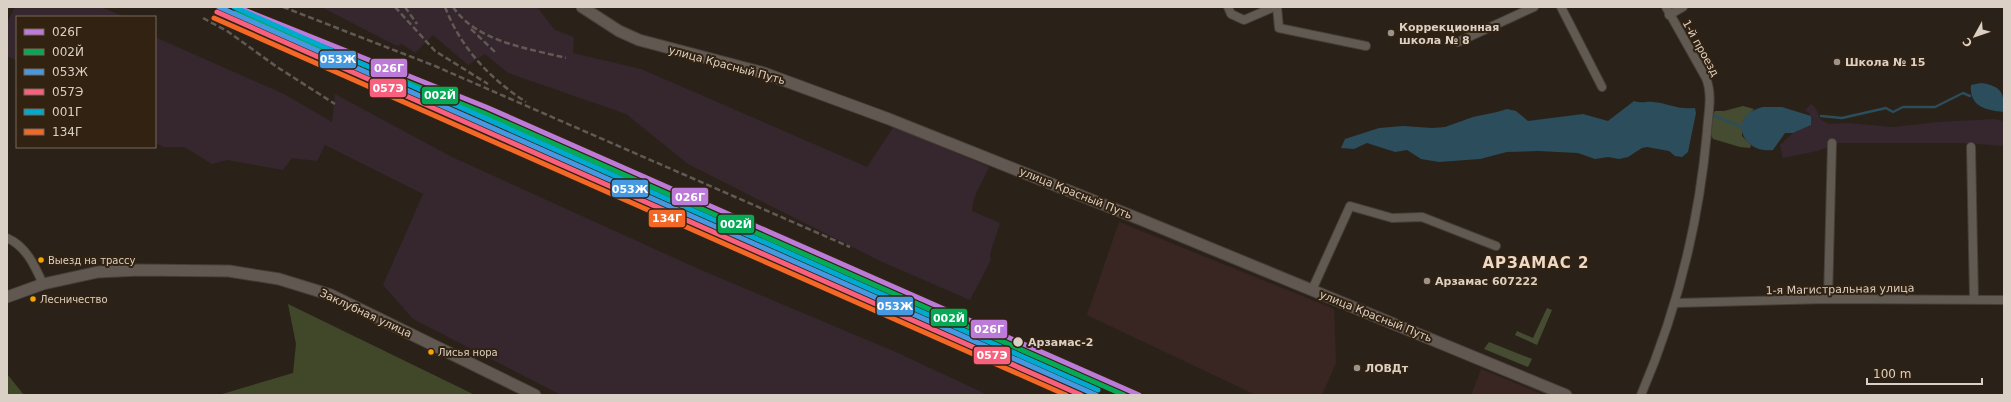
<svg xmlns="http://www.w3.org/2000/svg" width="2011" height="402" viewBox="0 0 2011 402" font-family="'DejaVu Sans',sans-serif">
<style>
.commercial{fill:#392623}
.industrial{fill:#36262e}
.green{fill:#464c31}
.forest{fill:#41482a}
.water{fill:#2b4d5c}
.lines{fill:none;stroke-linecap:round;stroke-linejoin:round}
.stream{stroke:#2b4d5c;stroke-width:2.5}
.street-casing{stroke:#463f38;stroke-width:10}
.secondary-casing{stroke:#463f38;stroke-width:13}
.street{stroke:#615a53;stroke-width:8}
.secondary{stroke:#615852;stroke-width:11}
.rail{stroke:#615a54;stroke-width:2.5;stroke-dasharray:6 3;stroke-linecap:butt}
.rail-1-casing{stroke:#322211;stroke-width:8}
.rail-2-casing{stroke:#322211;stroke-width:8}
.rail-3-casing{stroke:#322211;stroke-width:8}
.rail-4-casing{stroke:#322211;stroke-width:8}
.rail-5-casing{stroke:#322211;stroke-width:8}
.rail-6-casing{stroke:#322211;stroke-width:8}
.rail-1{stroke:#bd7bd9;stroke-width:5}
.rail-2{stroke:#06aa56;stroke-width:5}
.rail-3{stroke:#4699e1;stroke-width:5}
.rail-4{stroke:#f8607d;stroke-width:5}
.rail-5{stroke:#00a9ce;stroke-width:5}
.rail-6{stroke:#f36827;stroke-width:5}
.poi-dot{fill:#9d9389;stroke:#322211;stroke-width:1.5}
.bus-dot{fill:#f7a600;stroke:#322211;stroke-width:1.5}
.stop-dot{fill:#dbd0c5;stroke:#322211;stroke-width:1.5}
.labels{text-anchor:middle;stroke-width:4;stroke-linejoin:round;paint-order:stroke}
.bus-label{font-size:10px;fill:#dbd0c5;stroke:#322211;text-anchor:start}
.poi-label{font-size:11px;font-weight:bold;fill:#dbd0c5;stroke:#322211;text-anchor:start}
.street-label{font-size:11px;fill:#dbd0c5;stroke:#322211}
.stop-label{font-size:11px;font-weight:bold;fill:#dbd0c5;stroke:#322211;text-anchor:start}
.district-label{font-size:15px;font-weight:bold;letter-spacing:1px;fill:#efd9c4;stroke:#322211}
.line-badge{stroke:#322211;stroke-width:1.5}
.badge-label{font-size:11px;text-anchor:middle;font-weight:bold;fill:#fff}
</style>
<rect width="100%" height="100%" fill="#2a2219"/>
<g class="commercial">
<polygon points="1119,222 1334,309 1336,363 1322,395 1256,395 1087,315"/>
<polygon points="1481,369 1544,395 1471,395"/>
</g>
<g class="industrial">
<polygon points="15,7 101,7 125,17 17,17 17,61 7,56 7,23"/>
<polygon points="321,7 537,7 555,30 574,37 573,53 641,69 867,167 894,126 989,167 974,198 972,211 1000,223 990,254 991,260 970,300 882,262 688,164 626,114 508,73 485,54 468,65 433,35 415,53 402,44 397,46"/>
<polygon points="155,37 284,94 332,122 335,94 452,157 701,270 898,353 988,395 561,395 413,319 383,285 423,194 325,145 317,161 292,158 283,170 227,160 212,164 184,147 164,147 155,143"/>
<polygon points="1811,104 1815,107 1821,120 1829,124 1848,123 1893,127 1938,122 1995,119 2004,121 2004,146 1964,143 1839,143 1817,151 1783,158 1780,145 1793,133 1811,125 1810,114 1805,110"/>
</g>
<g class="green">
<path d="M1743,106L1754,109L1743,121L1742,136L1751,145L1750,148L1740,147L1713,139C1708,130 1709,119 1715,111H1724Z"/>
<polygon points="1547,308 1552,310 1537,345 1515,335 1517,331 1533,338"/>
<polygon points="1489,342 1532,359 1528,367 1484,349"/>
</g>
<g class="forest">
<polygon points="288,304 475,395 219,395 293,373 296,344"/>
<polygon points="7,374 24,395 7,395"/>
</g>
<g class="water">
<path d="M1981,83C2002,86 2004,93 2004,112C1986,110 1969,107 1971,85Z"/>
<path d="M1634,101C1644,104 1645,101 1653,102C1668,103 1677,110 1695,108L1696,113L1688,152L1682,157L1675,156L1669,151L1647,147L1642,148L1628,157L1619,159L1608,157L1595,159L1578,153L1538,151L1507,152L1480,159L1439,162L1421,159L1407,150L1395,152L1367,143L1354,149L1341,148L1345,139L1379,128L1403,126L1432,128L1445,127L1473,117L1497,112L1507,109L1516,111L1528,121L1583,114L1608,121Z"/>
<path d="M1763,107H1782L1811,116V125L1793,133H1785L1773,150C1741,154 1727,115 1763,107Z"/>
</g>
<g class="lines">
<g class="stream">
<polyline points="1712,115 1741,127"/>
<polyline points="1821,116 1842,118 1886,108 1893,112 1903,107 1935,107 1963,93 1970,96"/>
</g>
<g class="street-casing">
<g id="street">
<polyline points="1228,7 1231,14 1244,20 1274,7"/>
<polyline points="1277,7 1279,28 1366,46"/>
<polyline points="1561,7 1602,87"/>
<polyline points="1669,15 1683,7"/>
<polyline points="1458,42 1534,7"/>
<polyline points="1971,147 1974,299"/>
<path d="M7,238C26,246 35,266 43,284"/>
<polyline points="1312,290 1350,206 1392,218 1422,217 1496,246"/>
<polyline points="1828,299 1832,143"/>
<polyline points="1676,303 1828,299 2004,300"/>
<path d="M1641,395C1677,311 1699,223 1707,132C1708,113 1713,96 1706,78L1666,7"/>
</g>
</g>
<g class="secondary-casing">
<g id="secondary">
<polyline points="582,7 619,31 639,40 764,73 889,119 1142,220 1566,395"/>
<polyline points="7,297 43,284 98,272 139,270 229,271 279,279 331,295 535,395"/>
</g>
</g>
<use href="#street" class="street"/>
<use href="#secondary" class="secondary"/>
<g class="rail">
<polyline points="283,7 435,66 850,247"/>
<polyline points="395,7 435,51 488,84"/>
<polyline points="405,7 417,24"/>
<path d="M445,7C461,48 489,78 526,102"/>
<path d="M453,7C477,42 527,48 566,58"/>
<polyline points="203,18 227,31 277,67 335,104"/>
<polyline points="471,29 495,52"/>
</g>
<g class="rail-1-casing">
<polyline id="rail-1" points="237,7 486,107 1139,395"/>
</g>
<g class="rail-2-casing">
<polyline id="rail-2" points="235,13 484,113 1124,395"/>
</g>
<g class="rail-3-casing">
<polyline id="rail-3" points="219,7 1096,395"/>
</g>
<g class="rail-4-casing">
<polyline id="rail-4" points="217,12 1081,395"/>
</g>
<g class="rail-5-casing">
<polyline id="rail-5" points="234,7 1098,390"/>
</g>
<g class="rail-6-casing">
<polyline id="rail-6" points="214,18 1066,395"/>
</g>
<use href="#rail-1" class="rail-1"/>
<use href="#rail-2" class="rail-2"/>
<use href="#rail-3" class="rail-3"/>
<use href="#rail-4" class="rail-4"/>
<use href="#rail-5" class="rail-5"/>
<use href="#rail-6" class="rail-6"/>
</g>
<g class="poi-dot">
<circle cx="1391" cy="33" r="4"/>
<circle cx="1837" cy="62" r="4"/>
<circle cx="1427" cy="281" r="4"/>
<circle cx="1357" cy="368" r="4"/>
</g>
<g class="bus-dot">
<circle cx="41" cy="260" r="3.5"/>
<circle cx="33" cy="299" r="3.5"/>
<circle cx="431" cy="352" r="3.5"/>
</g>
<circle class="stop-dot" cx="1018" cy="342" r="5.5"/>
<g class="labels">
<g class="bus-label">
<text x="48" y="264">Выезд на трассу</text>
<text x="40" y="303">Лесничество</text>
<text x="438" y="356">Лисья нора</text>
</g>
<g class="poi-label">
<text x="1399" y="31">Коррекционная<tspan x="1399" dy="13">школа № 8</tspan></text>
<text x="1845" y="66">Школа № 15</text>
<text x="1435" y="285">Арзамас 607222</text>
<text x="1365" y="372">ЛОВДт</text>
</g>
<g class="street-label">
<text transform="translate(1701 48) rotate(61)" y="4">1-й проезд</text>
<text transform="translate(727 65) rotate(15)" y="4">улица Красный Путь</text>
<text transform="translate(1076 193) rotate(22)" y="4">улица Красный Путь</text>
<text transform="translate(1840 289) rotate(-1)" y="4">1-я Магистральная улица</text>
<text transform="translate(366 313) rotate(25)" y="4">Заклубная улица</text>
<text transform="translate(1376 316) rotate(22)" y="4">улица Красный Путь</text>
</g>
<g class="stop-label">
<text x="1028" y="346">Арзамас-2</text>
</g>
<g class="district-label">
<text x="1536" y="268">АРЗАМАС 2</text>
</g>
</g>
<g class="line-badge">
<rect x="319" y="50" width="38" height="19" rx="4" fill="#4699e1"/>
<rect x="370" y="58" width="38" height="20" rx="4" fill="#bd7bd9"/>
<rect x="369" y="78" width="38" height="20" rx="4" fill="#f8607d"/>
<rect x="421" y="86" width="38" height="19" rx="4" fill="#06aa56"/>
<rect x="611" y="179" width="38" height="19" rx="4" fill="#4699e1"/>
<rect x="671" y="187" width="38" height="19" rx="4" fill="#bd7bd9"/>
<rect x="648" y="209" width="38" height="19" rx="4" fill="#f36827"/>
<rect x="717" y="214" width="38" height="20" rx="4" fill="#06aa56"/>
<rect x="876" y="296" width="38" height="20" rx="4" fill="#4699e1"/>
<rect x="930" y="308" width="38" height="19" rx="4" fill="#06aa56"/>
<rect x="970" y="319" width="38" height="20" rx="4" fill="#bd7bd9"/>
<rect x="973" y="346" width="38" height="19" rx="4" fill="#f8607d"/>
</g>
<g class="badge-label">
<text x="338" y="63">053Ж</text>
<text x="389" y="72">026Г</text>
<text x="388" y="92">057Э</text>
<text x="440" y="99">002Й</text>
<text x="630" y="193">053Ж</text>
<text x="690" y="201">026Г</text>
<text x="667" y="222">134Г</text>
<text x="736" y="228">002Й</text>
<text x="895" y="310">053Ж</text>
<text x="949" y="322">002Й</text>
<text x="989" y="333">026Г</text>
<text x="992" y="359">057Э</text>
</g>
<rect width="2011" height="402" fill="none" stroke="#dbd0c5" stroke-width="16"/>
<rect x="16" y="16" width="140" height="132" fill="#322211" stroke="#766859"/>
<rect x="24" y="29" width="20" height="6" fill="#bd7bd9" stroke="#766859"/>
<text x="52" y="36" font-size="12" fill="#dbd0c5">026Г</text>
<rect x="24" y="49" width="20" height="6" fill="#06aa56" stroke="#766859"/>
<text x="52" y="56" font-size="12" fill="#dbd0c5">002Й</text>
<rect x="24" y="69" width="20" height="6" fill="#4699e1" stroke="#766859"/>
<text x="52" y="76" font-size="12" fill="#dbd0c5">053Ж</text>
<rect x="24" y="89" width="20" height="6" fill="#f8607d" stroke="#766859"/>
<text x="52" y="96" font-size="12" fill="#dbd0c5">057Э</text>
<rect x="24" y="109" width="20" height="6" fill="#00a9ce" stroke="#766859"/>
<text x="52" y="116" font-size="12" fill="#dbd0c5">001Г</text>
<rect x="24" y="129" width="20" height="6" fill="#f36827" stroke="#766859"/>
<text x="52" y="136" font-size="12" fill="#dbd0c5">134Г</text>
<g transform="translate(1975 36) rotate(230)" stroke="#322211" stroke-width="3" paint-order="stroke">
<path d="M0-3L7 15L0 10L-7 15Z" fill="#dbd0c5"/>
<text y="-6" font-size="11" font-weight="bold" text-anchor="middle" fill="#dbd0c5">С</text>
</g>
<path d="M1867 378v6h115v-6" fill="none" stroke="#dbd0c5" stroke-width="2"/>
<text x="1873" y="378" font-size="12" fill="#dbd0c5" stroke="#322211" stroke-width="3" paint-order="stroke">100 m</text>
</svg>
